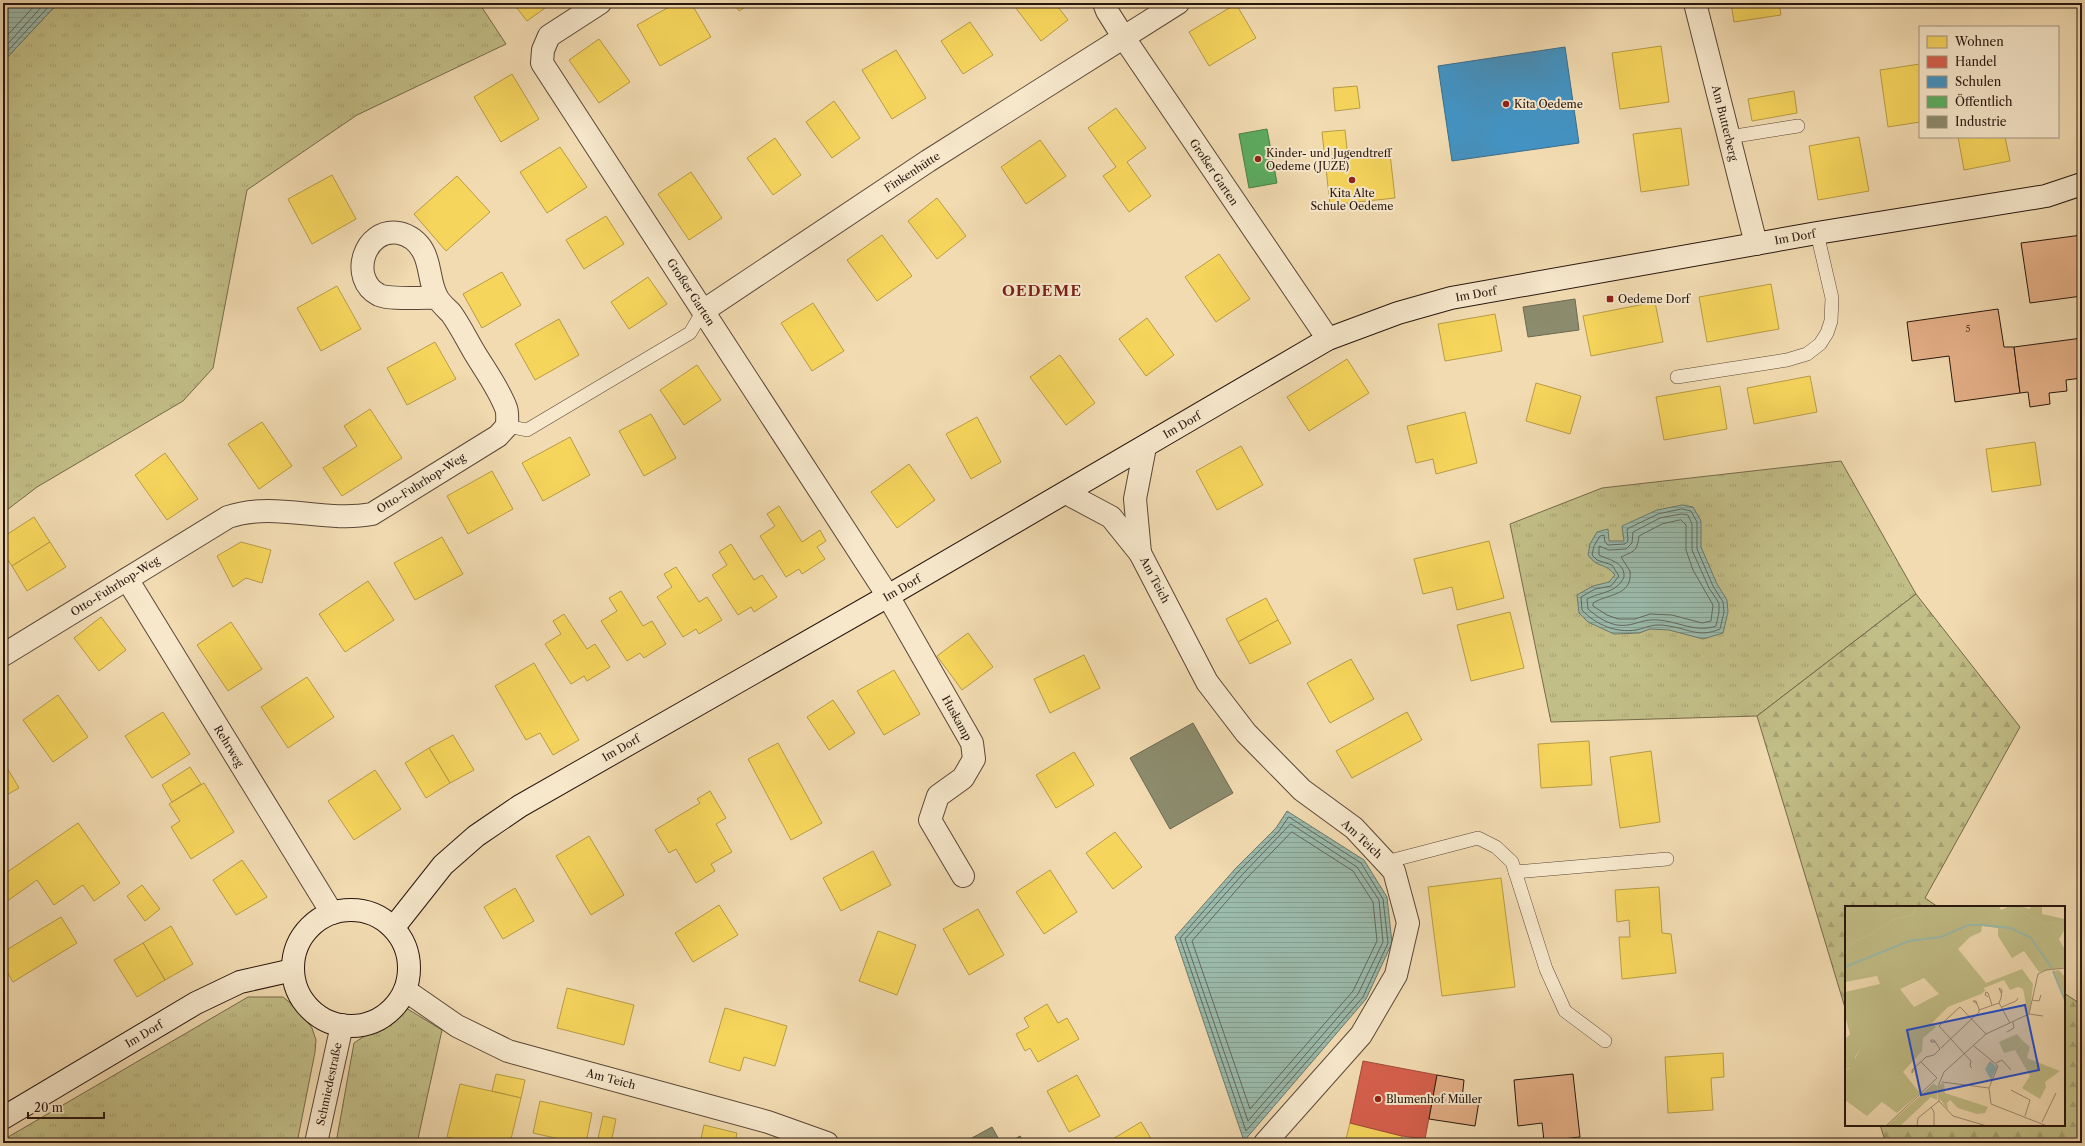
<svg xmlns="http://www.w3.org/2000/svg" width="2085" height="1146" viewBox="0 0 2085 1146" font-family="'Libre Caslon Text',serif">
<style>
.grass{fill:url(#grass-tufts);stroke:#756a4a}
.forest{fill:url(#forest-firs);stroke:#756a4a}
.water{fill:url(#water-rules);stroke:#6d796d}
.homes{fill:#f6d55c;stroke:#b89c45}
.shops{fill:#d6604d;stroke:#a24a3a}
.schools{fill:#4393c3;stroke:#3b6e8d}
.public{fill:#5aae61;stroke:#4b8048}
.industry{fill:#8c8c6e;stroke:#6e6951}
.lines{fill:none;stroke-linecap:round;stroke-linejoin:round}
.shore{stroke:#62685d;stroke-width:1}
.building{fill:#e5af87;stroke:#28160e}
.lane-casing{stroke:#5a4737;stroke-width:14}
.street-casing{stroke:#5a4737;stroke-width:24}
.secondary-casing{stroke:#28160e;stroke-width:24}
.lane{stroke:#f7e8cc;stroke-width:13}
.street{stroke:#f7e8cc;stroke-width:22}
.secondary{stroke:#f7e8cc;stroke-width:22}
.poi-dot{fill:#8f2418;stroke:#f7e8cc;stroke-width:1.5}
.labels{text-anchor:middle;stroke-width:4;stroke-linejoin:round;paint-order:stroke}
.number-label{font-size:9px;fill:#573c2c}
.poi-label{font-size:11px;fill:#28160e;stroke:#f7e8cc;text-anchor:start}
.street-label{font-size:11px;fill:#28160e;stroke:#f7e8cc}
.district-label{font-size:15px;font-weight:bold;letter-spacing:1px;fill:#7a1f14;stroke:#f7e8cc}
.inset-river{fill:none;stroke:#9bbbac;stroke-width:2}
.inset-road{fill:none;stroke:#a18c70;stroke-width:1}
.view{fill:#1d4ed8;fill-opacity:0.15;stroke:#1d4ed8;stroke-width:2}
.inset-edge{fill:none;stroke:#28160e;stroke-width:2}
</style>
<defs>
<pattern id="grass-tufts" width="24" height="20" patternUnits="userSpaceOnUse"><rect width="24" height="20" fill="#c2be87"/><path d="M3 7l-1-3M5 7V3M7 7l1-3M15 17l-1-3M17 17v-4M19 17l1-3" fill="none" stroke="#a7a373"/></pattern>
<pattern id="forest-firs" width="22" height="20" patternUnits="userSpaceOnUse"><rect width="22" height="20" fill="#c2be87"/><path d="M5 1l3.5 6h-7zM16 11l3.5 6h-7z" fill="#a7a373"/></pattern>
<pattern id="water-rules" width="6" height="5" patternUnits="userSpaceOnUse"><rect width="6" height="5" fill="#9bbbac"/><path d="M0 2.5h6" fill="none" stroke="#86a093"/></pattern>
</defs>
<rect width="100%" height="100%" fill="#f2dbb1"/>
<filter id="stains"><feTurbulence type="fractalNoise" baseFrequency=".005" numOctaves="4"/><feColorMatrix values="0 0 0 0 .2 0 0 0 0 .09 0 0 0 0 .02 0 0 0 .5 -.17"/></filter>
<radialGradient id="worn" r=".72"><stop offset=".6" stop-color="#630" stop-opacity="0"/><stop offset="1" stop-color="#630" stop-opacity=".3"/></radialGradient>
<g class="grass">
<polygon points="58,3 479,3 506,44 357,115 247,190 213,368 183,401 37,487 3,513 3,62"/>
<polygon points="1841,461 1916,594 1757,716 1551,722 1510,524 1602,488"/>
<polygon points="248,997 283,997 299,1010 312,1028 316,1040 315,1052 297,1143 3,1143 3,1140"/>
<polygon points="406,1008 442,1030 417,1143 336,1143 354,1043"/>
</g>
<g class="forest">
<polygon points="1916,594 2020,727 1925,898 1938,907 1846,907 1846,1011 1757,716"/>
<polygon points="2064,993 2082,1005 2082,1143 1886,1143 1880,1125 2064,1125"/>
</g>
<g class="water">
<polygon points="3,3 58,3 3,62"/>
<path d="M1682,505L1693,507L1701,521V547L1717,584L1727,600L1728,612L1723,633L1703,639L1669,630L1650,629L1639,633L1614,634L1588,622L1579,613L1577,595L1593,586L1609,582L1615,575C1605,562 1598,569 1588,555L1590,544L1597,532L1608,529L1609,541H1624L1622,526L1657,510Z"/>
<polygon points="1287,811 1364,860 1387,897 1392,943 1366,999 1244,1141 1175,937 1235,869 1276,828"/>
</g>
<g class="homes">
<polygon points="513,3 552,3 527,21"/>
<polygon points="676,3 691,3 711,37 660,66 637,25"/>
<polygon points="734,3 752,3 739,11"/>
<polygon points="1012,3 1055,3 1068,20 1041,41"/>
<polygon points="1731,3 1779,3 1781,15 1734,22"/>
<polygon points="1236,4 1256,38 1209,66 1189,32"/>
<polygon points="970,22 993,55 963,74 941,41"/>
<polygon points="599,39 630,82 599,103 569,60"/>
<polygon points="1661,46 1669,102 1620,109 1612,53"/>
<polygon points="896,50 926,98 892,119 862,70"/>
<polygon points="1920,64 1920,122 1888,127 1880,70"/>
<polygon points="512,74 539,119 501,142 474,97"/>
<polygon points="1357,86 1360,108 1335,111 1333,88"/>
<polygon points="1794,91 1797,113 1752,121 1748,99"/>
<polygon points="834,101 860,138 832,158 806,122"/>
<polygon points="1116,108 1146,148 1127,162 1151,196 1129,212 1103,176 1116,167 1088,128"/>
<polygon points="1681,128 1689,185 1641,192 1633,134"/>
<polygon points="1345,130 1348,158 1390,154 1395,198 1330,205 1322,132"/>
<polygon points="1859,137 1869,191 1818,200 1809,146"/>
<polygon points="1958,137 2005,137 2010,161 1964,170"/>
<polygon points="775,138 801,175 773,195 747,158"/>
<polygon points="1040,140 1066,176 1026,204 1001,167"/>
<polygon points="560,147 587,187 547,213 520,172"/>
<polygon points="691,172 722,218 689,240 658,194"/>
<polygon points="332,175 356,219 312,244 288,199"/>
<polygon points="457,176 490,212 446,251 414,214"/>
<polygon points="937,198 966,236 937,259 908,221"/>
<polygon points="606,216 624,244 584,269 566,240"/>
<polygon points="882,235 912,276 877,301 847,260"/>
<polygon points="1219,254 1250,299 1216,322 1185,277"/>
<polygon points="502,272 521,305 482,328 463,294"/>
<polygon points="648,277 667,304 629,329 611,302"/>
<polygon points="1771,284 1779,329 1707,342 1699,297"/>
<polygon points="337,286 361,329 321,351 297,308"/>
<polygon points="1655,302 1663,342 1591,356 1583,316"/>
<polygon points="813,303 844,351 812,371 781,323"/>
<polygon points="1495,314 1502,351 1445,361 1438,324"/>
<polygon points="1147,318 1174,355 1146,376 1119,339"/>
<polygon points="559,319 579,355 535,380 515,344"/>
<polygon points="435,342 456,379 407,405 387,368"/>
<polygon points="1060,355 1095,403 1066,425 1030,377"/>
<polygon points="1347,359 1369,393 1309,431 1287,397"/>
<polygon points="697,365 721,400 684,425 660,390"/>
<polygon points="1810,376 1817,412 1754,424 1747,388"/>
<polygon points="1536,383 1581,396 1570,434 1526,421"/>
<polygon points="1720,386 1727,429 1664,440 1656,397"/>
<polygon points="370,409 402,458 342,496 323,468 357,446 344,426"/>
<polygon points="1465,412 1477,463 1436,474 1433,459 1416,463 1407,426"/>
<polygon points="651,414 676,458 644,476 619,431"/>
<polygon points="977,417 1001,462 971,479 946,434"/>
<polygon points="262,422 292,466 259,489 228,444"/>
<polygon points="570,437 590,475 543,501 522,463"/>
<polygon points="2035,442 2041,485 1992,492 1986,449"/>
<polygon points="1241,446 1263,485 1217,510 1196,471"/>
<polygon points="165,453 198,499 167,520 135,475"/>
<polygon points="909,464 935,500 897,528 871,492"/>
<polygon points="492,471 513,509 468,534 447,496"/>
<polygon points="779,506 802,542 820,530 826,541 817,547 825,559 802,574 799,569 786,577 760,536 775,526 767,514"/>
<polygon points="34,517 50,542 12,566 3,553 3,537"/>
<polygon points="442,537 463,574 415,600 394,563"/>
<polygon points="1489,541 1504,598 1457,610 1452,587 1423,594 1414,559"/>
<polygon points="50,542 66,567 27,591 12,566"/>
<polygon points="241,542 271,550 262,583 246,578 233,587 217,556"/>
<polygon points="731,544 754,580 762,575 777,597 754,612 751,607 738,615 712,575 727,565 719,552"/>
<polygon points="676,567 699,602 707,597 722,620 699,634 696,629 683,637 657,597 672,587 664,574"/>
<polygon points="368,581 394,620 345,652 319,614"/>
<polygon points="621,591 643,626 652,621 666,644 644,658 640,653 627,661 601,621 617,611 609,598"/>
<polygon points="1266,598 1278,620 1238,642 1226,619"/>
<polygon points="1510,612 1524,668 1471,681 1457,625"/>
<polygon points="564,614 587,649 595,644 610,667 587,681 584,676 571,684 545,644 561,634 553,621"/>
<polygon points="101,617 126,650 99,671 74,638"/>
<polygon points="1278,620 1291,643 1250,664 1238,642"/>
<polygon points="231,622 262,669 228,691 197,645"/>
<polygon points="968,633 993,667 962,690 937,656"/>
<polygon points="1084,655 1100,688 1050,713 1034,679"/>
<polygon points="1351,659 1374,699 1330,723 1307,683"/>
<polygon points="534,663 579,740 553,755 540,733 526,740 495,686"/>
<polygon points="894,670 920,714 884,735 857,691"/>
<polygon points="307,677 334,717 288,748 261,707"/>
<polygon points="58,695 88,737 53,762 23,720"/>
<polygon points="833,700 855,733 829,750 807,717"/>
<polygon points="163,712 190,754 152,778 125,736"/>
<polygon points="1407,712 1422,740 1352,778 1336,751"/>
<polygon points="453,735 474,770 450,783 429,748"/>
<polygon points="1589,741 1592,785 1541,788 1538,744"/>
<polygon points="778,743 822,823 791,840 748,759"/>
<polygon points="429,748 450,783 426,798 405,763"/>
<polygon points="1651,751 1660,822 1620,828 1610,757"/>
<polygon points="1074,752 1094,785 1056,808 1036,775"/>
<polygon points="3,761 19,788 3,797"/>
<polygon points="190,767 201,784 172,802 162,785"/>
<polygon points="375,770 401,809 354,840 328,801"/>
<polygon points="204,783 234,832 191,859 171,827 180,821 169,804"/>
<polygon points="710,791 726,818 716,824 732,852 711,864 715,871 696,883 676,849 669,853 655,830 700,803 697,799"/>
<polygon points="78,823 120,883 94,901 83,885 54,905 37,880 3,904 3,875"/>
<polygon points="1115,832 1142,867 1113,889 1086,853"/>
<polygon points="589,836 624,895 591,915 556,856"/>
<polygon points="873,851 891,885 841,911 823,878"/>
<polygon points="242,860 267,897 236,915 213,880"/>
<polygon points="1050,870 1077,912 1044,934 1016,892"/>
<polygon points="1501,878 1515,987 1442,996 1428,887"/>
<polygon points="142,885 160,909 145,921 127,896"/>
<polygon points="1659,887 1662,933 1671,934 1676,973 1622,979 1619,937 1630,937 1629,920 1617,922 1615,890"/>
<polygon points="515,888 534,921 503,939 484,907"/>
<polygon points="719,905 738,935 693,962 675,933"/>
<polygon points="978,909 1004,955 969,975 943,929"/>
<polygon points="61,917 77,943 13,982 3,965 3,952"/>
<polygon points="171,926 193,964 165,980 143,943"/>
<polygon points="878,931 916,945 897,995 859,981"/>
<polygon points="143,943 165,980 137,997 114,960"/>
<polygon points="567,988 634,1005 624,1045 557,1028"/>
<polygon points="1047,1004 1058,1023 1067,1018 1079,1039 1038,1062 1030,1048 1025,1051 1016,1034 1029,1027 1024,1018"/>
<polygon points="725,1008 787,1026 775,1066 744,1057 740,1071 709,1062"/>
<polygon points="1723,1053 1724,1077 1711,1078 1713,1110 1668,1113 1665,1057"/>
<polygon points="496,1074 525,1080 521,1098 492,1091"/>
<polygon points="1077,1075 1100,1116 1069,1132 1047,1091"/>
<polygon points="460,1084 521,1098 510,1143 475,1143 447,1137"/>
<polygon points="540,1101 592,1113 586,1143 577,1143 533,1133"/>
<polygon points="603,1116 616,1119 611,1143 597,1143"/>
<polygon points="1141,1122 1153,1142 1106,1143"/>
<polygon points="1350,1123 1402,1136 1400,1143 1345,1143"/>
<polygon points="704,1125 737,1133 735,1143 700,1143"/>
</g>
<polygon class="shops" points="1363,1061 1437,1075 1425,1139 1402,1136 1350,1123"/>
<polygon class="schools" points="1565,47 1579,143 1452,161 1438,66"/>
<polygon class="public" points="1267,129 1277,183 1249,188 1239,134"/>
<g class="industry">
<polygon points="1575,299 1579,330 1528,337 1523,307"/>
<polygon points="1193,723 1233,793 1170,829 1130,758"/>
<polygon points="992,1127 1001,1143 972,1143 970,1139"/>
<polygon points="1020,1136 1024,1143 1008,1143"/>
</g>
<g class="lines">
<g class="shore">
<polyline points="3,40 37,3"/>
<polyline points="3,49 45,3"/>
<polyline points="3,56 52,3"/>
<path d="M1682,509L1691,511L1697,522V549L1713,586L1723,602L1724,612L1720,629C1699,638 1689,629 1669,626C1653,623 1649,627 1636,630C1616,633 1596,625 1582,610L1581,597L1595,589L1611,586L1619,576L1612,565L1597,560L1592,555L1594,546L1600,536L1604,535L1605,542L1608,545L1625,544L1628,541L1627,529L1658,514Z"/>
<path d="M1682,514L1688,515L1692,524V550L1709,588L1719,603V612L1716,626C1694,634 1673,618 1650,620C1638,621 1631,627 1617,625C1606,623 1596,616 1588,609L1587,599C1600,592 1617,593 1624,577C1625,562 1609,560 1599,555V546L1609,550L1626,549L1632,543L1633,532L1660,518Z"/>
<path d="M1681,520L1686,525V550L1693,570L1713,605L1711,621L1702,623L1672,615L1650,614L1635,619H1618L1607,615L1593,606V603C1607,594 1633,596 1630,571L1621,557C1634,551 1637,552 1639,536L1662,524Z"/>
<polygon points="1289,817 1361,863 1383,899 1388,943 1363,997 1246,1131 1180,938 1238,872 1279,831"/>
<polygon points="1291,824 1357,867 1379,900 1383,942 1358,994 1248,1121 1185,939 1242,875"/>
<polygon points="1292,832 1353,871 1373,902 1377,941 1353,991 1250,1109 1192,941 1246,879"/>
</g>
</g>
<g class="building">
<polygon points="2082,235 2082,296 2030,303 2021,243"/>
<polygon points="1998,309 2004,347 2014,347 2020,393 1955,402 1949,356 1912,361 1907,322"/>
<polygon points="2082,338 2082,378 2066,380 2067,391 2049,393 2050,404 2030,407 2028,392 2020,393 2014,347"/>
<polygon points="1573,1074 1580,1137 1544,1141 1542,1123 1518,1126 1514,1080"/>
<polygon points="1437,1075 1464,1080 1462,1099 1479,1101 1475,1126 1429,1119"/>
</g>
<g class="lines">
<g class="lane-casing">
<g id="lane">
<polyline points="1729,137 1798,126"/>
<polyline points="1677,377 1787,360 1807,354 1820,344 1827,333 1831,321 1832,298 1817,233"/>
<polyline points="507,426 527,430 690,333 703,311"/>
<polyline points="1386,862 1478,838 1496,847 1512,862 1546,969 1565,1011 1605,1041"/>
<polyline points="1515,872 1667,859"/>
</g>
</g>
<g class="street-casing">
<g id="street">
<polyline points="600,3 549,36 543,50 542,63 888,596 972,743 974,759 963,778 938,796 930,820 963,876"/>
<polyline points="1104,3 1107,11 1124,38 1328,339"/>
<polyline points="1695,3 1756,244"/>
<polyline points="703,311 928,161 1178,3"/>
<polyline points="1066,493 1111,517 1140,553 1207,682 1246,733 1302,790 1354,828 1394,871 1408,923 1396,975 1361,1035 1265,1143"/>
<polyline points="1140,553 1135,499 1145,447"/>
<polyline points="127,579 332,913"/>
<path d="M3,655L228,517C275,501 324,523 372,514L498,436L507,426C507,421 508,413 506,408C498,387 484,369 473,350C466,338 459,324 451,313C446,308 440,303 437,297C429,283 431,265 423,251C418,242 409,235 399,233C364,227 348,279 379,295C391,300 422,297 437,298"/>
<polyline points="405,990 457,1026 508,1051 768,1122 827,1143"/>
<polyline points="316,1143 342,1025"/>
</g>
</g>
<g class="secondary-casing">
<g id="secondary">
<circle cx="351" cy="968" r="58"/>
<polyline points="394,927 443,865 476,836 520,806 888,596 1328,339 1398,313 1451,298 1817,233 2046,196 2082,184"/>
<polyline points="3,1118 196,1003 240,982 293,970"/>
</g>
</g>
<use href="#lane" class="lane"/>
<use href="#street" class="street"/>
<use href="#secondary" class="secondary"/>
</g>
<g class="poi-dot">
<circle cx="1506" cy="104" r="4"/>
<circle cx="1258" cy="159" r="4"/>
<circle cx="1352" cy="180" r="4"/>
<rect x="1606" y="295" width="8" height="8" rx="2"/>
<circle cx="1378" cy="1099" r="4"/>
</g>
<g class="labels">
<g class="number-label">
<text x="1968" y="332">5</text>
</g>
<g class="poi-label">
<text x="1514" y="108">Kita Oedeme</text>
<text x="1266" y="157">Kinder- und Jugendtreff<tspan x="1266" dy="13">Oedeme (JUZE)</tspan></text>
<text x="1352" y="197" text-anchor="middle">Kita Alte<tspan x="1352" dy="13">Schule Oedeme</tspan></text>
<text x="1618" y="303">Oedeme Dorf</text>
<text x="1386" y="1103">Blumenhof Müller</text>
</g>
<g class="street-label">
<text transform="translate(1725 123) rotate(76)" y="4">Am Butterberg</text>
<text transform="translate(912 172) rotate(-33)" y="4">Finkenhütte</text>
<text transform="translate(1214 172) rotate(56)" y="4">Großer Garten</text>
<text transform="translate(1795 237) rotate(-10)" y="4">Im Dorf</text>
<text transform="translate(691 292) rotate(57)" y="4">Großer Garten</text>
<text transform="translate(1476 294) rotate(-10)" y="4">Im Dorf</text>
<text transform="translate(1182 425) rotate(-30)" y="4">Im Dorf</text>
<text transform="translate(421 483) rotate(-32)" y="4">Otto-Fuhrhop-Weg</text>
<text transform="translate(1155 580) rotate(62)" y="4">Am Teich</text>
<text transform="translate(115 586) rotate(-32)" y="4">Otto-Fuhrhop-Weg</text>
<text transform="translate(902 588) rotate(-30)" y="4">Im Dorf</text>
<text transform="translate(957 718) rotate(61)" y="4">Huskamp</text>
<text transform="translate(229 746) rotate(59)" y="4">Rehrweg</text>
<text transform="translate(621 748) rotate(-30)" y="4">Im Dorf</text>
<text transform="translate(1362 839) rotate(43)" y="4">Am Teich</text>
<text transform="translate(144 1034) rotate(-31)" y="4">Im Dorf</text>
<text transform="translate(611 1079) rotate(15)" y="4">Am Teich</text>
<text transform="translate(329 1084) rotate(-78)" y="4">Schmiedestraße</text>
</g>
<g class="district-label">
<text x="1042" y="296">OEDEME</text>
</g>
</g>
<g transform="translate(1845 906)">
<rect width="220" height="220" fill="#f2dbb1"/>
<path d="M72,0H154L156,4L165,0H175V4L200,19L205,16L220,23L214,33L220,44V61L194,66L179,45L167,52L153,30V22L137,20L136,26L125,31L113,43L141,77L177,63L188,78L185,105L183,108L178,83L173,81L165,84L159,74L139,82L140,85L136,88L103,101L87,117L91,121L78,132L77,145L58,166L75,187L52,207L37,196L22,210L0,194V164L4,163L16,142L31,128L0,146V133L5,128L0,110V86L35,78L32,70L0,76V49L8,36L27,28L48,14L67,9ZM79,72L94,88L69,101L55,83ZM214,64L220,71V91L209,65ZM172,128L178,135L170,144L159,147L154,136ZM97,177L99,178L100,187L143,201L140,207L132,208L113,202L105,194L102,197L103,204L95,193V179ZM88,178L93,180L92,194L86,191L55,220H42Z" fill="#c2be87" fill-rule="evenodd"/>
<path d="M1,0H72L67,9L48,14L27,28L8,36L0,49ZM175,0L185,3L186,0H197V8L220,13V23L205,16L200,19L175,4ZM38,75L64,98L53,115L27,89ZM12,123L31,128L26,143L16,142L10,151V159L0,164V146ZM178,135L185,141L182,152L215,165L200,176L201,181L195,193L177,182L185,170L170,144Z" fill="#c2be87"/>
<path d="M145,155L152,161L146,174L140,163Z" fill="#9bbbac"/>
<path class="inset-river" d="M0,61L64,35L96,31L123,19H138L165,22L185,31L207,62M208,65L220,94"/>
<path class="inset-road" d="M143,91L140,89L141,86L143,87L147,99M187,94L194,95L196,89M154,97L156,92L157,84L154,82L156,87M157,101L171,95L173,92M134,104L154,97L165,117M184,108L198,110M162,126L169,122L168,116M129,140L153,160L144,182L146,198L202,220M96,142L134,106V103L131,95H128L132,98M76,156L92,172M151,157L157,154L166,164M70,162L67,167V164L81,151L89,149L95,143L89,134H86V136H90M127,162L125,160L126,155L94,120L115,101L141,128M97,176L144,182M94,178L99,166L141,128L184,108L193,68L201,64L220,62M94,178V195L108,210L142,220M166,184L185,194L180,210M86,201L89,206V220M197,216L211,187M41,220L92,172M72,220L73,212L94,195"/>
<path class="view" d="M180,99L194,164L76,189L62,124Z"/>
<rect width="220" height="220" class="inset-edge"/>
</g>
<rect width="2085" height="1146" fill="none" stroke="#f2dbb1" stroke-width="16"/>
<rect x="4" y="4" width="2077" height="1138" fill="none" stroke="#28160e" stroke-width="2"/>
<rect x="8" y="8" width="2069" height="1130" fill="none" stroke="#28160e"/>
<rect x="1919" y="26" width="140" height="112" fill="#f7e8cc" stroke="#a49480"/>
<rect x="1927" y="36" width="20" height="12" fill="#f6d55c" stroke="#a49480"/>
<text x="1955" y="46" font-size="12" fill="#28160e">Wohnen</text>
<rect x="1927" y="56" width="20" height="12" fill="#d6604d" stroke="#a49480"/>
<text x="1955" y="66" font-size="12" fill="#28160e">Handel</text>
<rect x="1927" y="76" width="20" height="12" fill="#4393c3" stroke="#a49480"/>
<text x="1955" y="86" font-size="12" fill="#28160e">Schulen</text>
<rect x="1927" y="96" width="20" height="12" fill="#5aae61" stroke="#a49480"/>
<text x="1955" y="106" font-size="12" fill="#28160e">Öffentlich</text>
<rect x="1927" y="116" width="20" height="12" fill="#8c8c6e" stroke="#a49480"/>
<text x="1955" y="126" font-size="12" fill="#28160e">Industrie</text>
<path d="M28 1112v6h76v-6" fill="none" stroke="#28160e" stroke-width="2"/>
<text x="34" y="1112" font-size="12" fill="#28160e" stroke="#f7e8cc" stroke-width="3" paint-order="stroke">20 m</text>
<rect width="100%" height="100%" filter="url(#stains)"/>
<rect width="100%" height="100%" fill="url(#worn)"/>
</svg>
